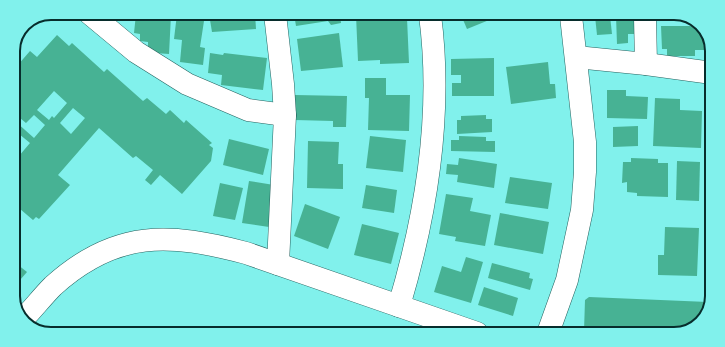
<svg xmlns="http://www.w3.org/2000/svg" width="725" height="347" viewBox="0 0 725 347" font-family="Karla,sans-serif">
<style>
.building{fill:#47b294;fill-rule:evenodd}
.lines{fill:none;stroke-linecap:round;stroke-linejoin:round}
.minor-casing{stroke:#25625f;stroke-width:23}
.tertiary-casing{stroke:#25625f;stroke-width:23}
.minor{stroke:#fff;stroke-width:22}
.tertiary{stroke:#fff;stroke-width:22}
.rim{fill:none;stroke:#072d2c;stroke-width:2}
</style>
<rect width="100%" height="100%" fill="#81f1ec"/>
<g class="building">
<polygon points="136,14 171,15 169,54 155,53 148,49 148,42 140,41 140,34 134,33"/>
<polygon points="177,14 196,14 195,20 204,21 200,47 205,48 203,65 180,62 182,40 174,39"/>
<polygon points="209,14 255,14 256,29 212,32"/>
<polygon points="294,14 340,15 341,23 331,25 328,21 296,26"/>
<polygon points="356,15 376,15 377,19 407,18 409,63 380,64 380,60 358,61"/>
<polygon points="461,15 499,16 467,29"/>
<polygon points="595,16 610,16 612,34 597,35"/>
<polygon points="616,16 634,16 635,34 628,34 628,43 617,44"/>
<polygon points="661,26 701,26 704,29 705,50 695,50 695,56 667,56 667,49 662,49"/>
<polygon points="339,33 343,67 301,71 297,39"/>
<path d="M57,35L69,46L72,43L104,72L107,69L143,101L147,98L166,114L170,110L184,123L186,120L212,143L209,145L213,148L211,161L182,194L160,175L151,185L145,180L153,170L136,156L133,158L99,128L58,175L70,185L39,219L36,217L33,220L13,203V163L30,143L13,129V63L17,66L30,51L37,57ZM54,91L67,103L54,118L52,116L49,120L37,110ZM73,108L85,118L71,134L60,123ZM34,115L45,125L34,138L16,122L20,118L26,123Z"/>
<polygon points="210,53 223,55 224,53 267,58 263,90 221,85 222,75 208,73"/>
<polygon points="494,58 494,96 452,96 452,83 461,83 461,75 451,75 451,59"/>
<polygon points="548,62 550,84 555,84 556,98 511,104 506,67"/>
<polygon points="365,78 386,78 386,95 410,95 409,131 368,130 369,98 365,98"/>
<polygon points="607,90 626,90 626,96 648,97 647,119 607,118"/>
<polygon points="295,95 347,96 346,127 333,127 333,121 295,120"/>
<polygon points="655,98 680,99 680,110 702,111 701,148 653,146"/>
<polygon points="486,115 486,119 492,119 492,132 457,134 457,120 461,120 461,116"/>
<polygon points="638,126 638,146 613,147 613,127"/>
<polygon points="370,136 406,140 403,172 366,168"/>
<polygon points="459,136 486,137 486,141 495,141 495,152 451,151 451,140 459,140"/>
<polygon points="229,139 269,149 263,175 223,165"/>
<polygon points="308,141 339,142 338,164 343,164 343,189 307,188"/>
<polygon points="459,158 497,164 494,188 457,182 458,175 446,174 447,164 458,165"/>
<polygon points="631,158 658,159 658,163 668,163 668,197 637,196 637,193 627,192 627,182 622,183 623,162 631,162"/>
<polygon points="677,161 700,162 699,201 676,200"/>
<rect x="708" y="173" width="2" height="43"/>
<polygon points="510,177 552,183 548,209 505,203"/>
<polygon points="249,181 274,185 269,210 272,211 269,227 242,223"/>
<polygon points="220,183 243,188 235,220 213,216"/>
<polygon points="366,185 397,190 394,213 362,208"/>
<polygon points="446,194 473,198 470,211 491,215 485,246 455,241 456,237 439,234"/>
<polygon points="305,204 340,217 328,249 294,236"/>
<polygon points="500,213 549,222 543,254 494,245"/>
<polygon points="362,224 399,233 391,264 354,255"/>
<polygon points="665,227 699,228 697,276 658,275 658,255 664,255"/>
<polygon points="706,247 709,247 709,280 705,280"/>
<polygon points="466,257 483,262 471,303 434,292 442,266 461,272"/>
<polygon points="13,261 27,272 13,288"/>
<polygon points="492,263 530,273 529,278 533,279 530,290 488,278"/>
<polygon points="484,287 518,298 513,316 478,305"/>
<polygon points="589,297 708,302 708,313 695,328 675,334 639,334 640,328 629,328 629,334 618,334 618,326 609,326 609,332 584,331 585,300"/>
</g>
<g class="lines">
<g class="minor-casing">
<g id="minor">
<polyline points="89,13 136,52 187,84 248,110 285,115"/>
<polyline points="275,14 283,84 285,115 278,264"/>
<polyline points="645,17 646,64"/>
<polyline points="576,57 646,64 712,73"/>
<path d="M399,306C427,212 443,113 430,15"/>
</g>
</g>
<g class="tertiary-casing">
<g id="tertiary">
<path d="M22,320C33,309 42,297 53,286C116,229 170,233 246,253L477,333"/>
<polyline points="548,333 567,280 582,210 585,172 585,142 571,16"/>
</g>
</g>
<use href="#minor" class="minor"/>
<use href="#tertiary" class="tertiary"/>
</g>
<path d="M0 0H725V347H0ZM51 20H674A31 31 0 0 1 705 51V296A31 31 0 0 1 674 327H51A31 31 0 0 1 20 296V51A31 31 0 0 1 51 20Z" fill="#81f1ec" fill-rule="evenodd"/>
<path class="rim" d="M51 20H674A31 31 0 0 1 705 51V296A31 31 0 0 1 674 327H51A31 31 0 0 1 20 296V51A31 31 0 0 1 51 20Z"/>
</svg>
